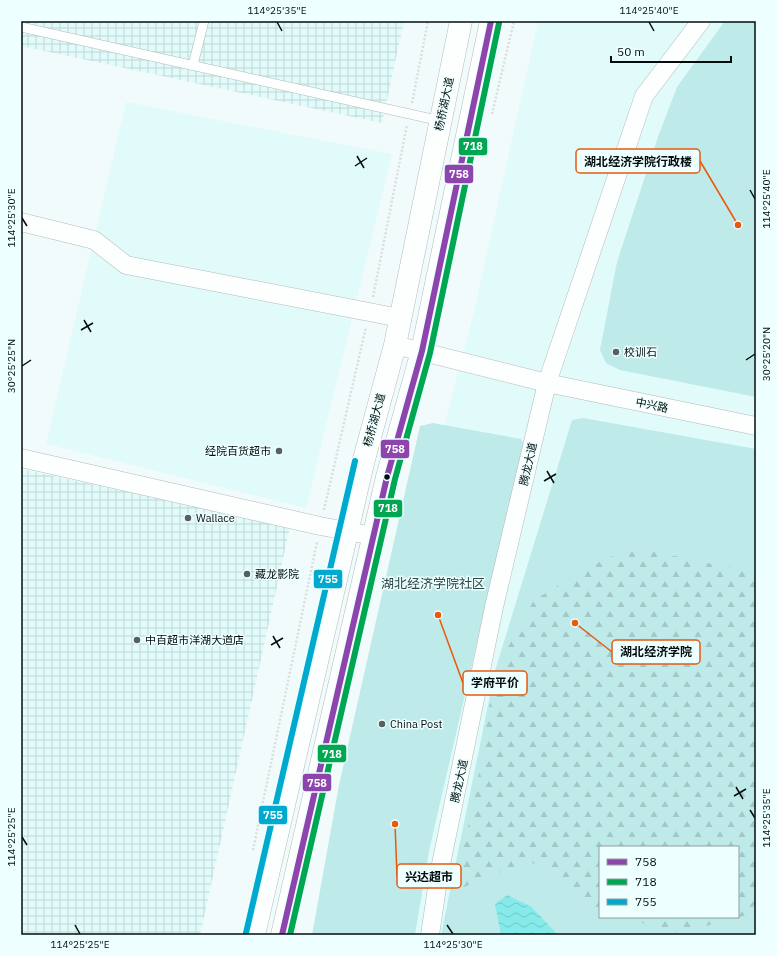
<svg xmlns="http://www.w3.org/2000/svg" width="777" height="956" viewBox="0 0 777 956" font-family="'IBM Plex Sans','Noto Sans SC',sans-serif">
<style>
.built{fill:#e1fbfa;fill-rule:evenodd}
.industrial{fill:url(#industrial-grid)}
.green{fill:#beeae9;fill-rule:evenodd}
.forest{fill:url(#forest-firs)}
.water{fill:url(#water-waves)}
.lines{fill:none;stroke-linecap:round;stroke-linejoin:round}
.lane-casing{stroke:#b2bbbb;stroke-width:10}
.street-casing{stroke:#b2bbbb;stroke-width:19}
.secondary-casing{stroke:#b2bbbb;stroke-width:23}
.path{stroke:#dbdddd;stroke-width:2.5;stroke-dasharray:2 2;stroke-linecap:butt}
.lane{stroke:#fdfefe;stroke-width:9}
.street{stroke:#fdfefe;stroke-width:18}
.secondary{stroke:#fdfefe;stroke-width:22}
.bus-1-casing{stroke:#eff;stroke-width:9}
.bus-2-casing{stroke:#eff;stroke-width:9}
.bus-3-casing{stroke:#eff;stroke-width:9}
.bus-1{stroke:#8e44ad;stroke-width:6}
.bus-2{stroke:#00a651;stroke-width:6}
.bus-3{stroke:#00a9ce;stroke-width:6}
.ticks{fill:none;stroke:#040d0d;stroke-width:1.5}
.poi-dot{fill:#576060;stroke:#eff;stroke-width:1.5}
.bus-dot{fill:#040d0d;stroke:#eff;stroke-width:1.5}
.labels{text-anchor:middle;stroke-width:3;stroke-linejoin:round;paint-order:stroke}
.street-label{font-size:11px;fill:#040d0d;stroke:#eff}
.poi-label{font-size:11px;fill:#040d0d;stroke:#eff;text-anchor:start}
.quarter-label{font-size:13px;fill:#2c4544;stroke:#eff}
.leader{fill:none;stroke:#e8590c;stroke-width:1.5}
.callout-dot{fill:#e8590c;stroke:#eff;stroke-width:1.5}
.callout{fill:#eff;stroke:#e8590c;stroke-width:1.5}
.callout-label{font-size:12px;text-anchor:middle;font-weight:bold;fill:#040d0d}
.line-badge{stroke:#eff;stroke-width:1.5}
.badge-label{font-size:11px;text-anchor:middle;font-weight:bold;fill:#fff}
.neatline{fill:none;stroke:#040d0d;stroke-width:1.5}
.ticks-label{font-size:10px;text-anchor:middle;fill:#040d0d}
</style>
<defs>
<pattern id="industrial-grid" width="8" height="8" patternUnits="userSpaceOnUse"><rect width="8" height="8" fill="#e1fbfa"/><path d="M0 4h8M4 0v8" fill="none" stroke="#bfd6d5"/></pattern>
<pattern id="forest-firs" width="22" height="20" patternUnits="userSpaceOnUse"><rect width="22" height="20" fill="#beeae9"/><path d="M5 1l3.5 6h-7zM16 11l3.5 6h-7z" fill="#a2c8c7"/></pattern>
<pattern id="water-waves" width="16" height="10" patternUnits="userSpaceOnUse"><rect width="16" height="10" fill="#87eaea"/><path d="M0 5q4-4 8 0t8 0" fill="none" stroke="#73c8c8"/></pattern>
</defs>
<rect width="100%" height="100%" fill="#f2fbfb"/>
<g class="built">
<path d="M538,21H756V935H323L443,431L475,307ZM600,847H738V917H600Z"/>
<polygon points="126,102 392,154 306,508 46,444"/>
</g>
<g class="industrial">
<polygon points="21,21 404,21 382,123 21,46"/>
<polygon points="21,469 290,527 200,935 21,935"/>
</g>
<g class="green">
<polygon points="725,21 756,21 756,397 620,370 606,363 600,350 617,262 658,137 677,87"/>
<path d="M583,418L756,449V935H558L532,907L500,934L501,935H441L495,671L572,420ZM600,847H738V917H600Z"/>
<polygon points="433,423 521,439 526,449 498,552 429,851 415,935 312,935 339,785 420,426"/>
</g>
<polygon class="forest" points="632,547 707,563 756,571 756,902 747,915 679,933 621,917 738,917 738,847 600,847 600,911 596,910 558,875 528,861 454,891 476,791 495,671 534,600 591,566"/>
<polygon class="water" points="507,895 532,907 558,935 501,935 495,904"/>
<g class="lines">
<g class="lane-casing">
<g id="lane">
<polyline points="21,27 441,121"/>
<polyline points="193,65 204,21"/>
</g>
</g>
<g class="street-casing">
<g id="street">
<polyline points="21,222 94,240 126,265 400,318"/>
<polyline points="395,345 547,383 756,426"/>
<polyline points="21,458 320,526 374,536"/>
<polyline points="430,935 439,874 494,607 547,383 644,96 701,21"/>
</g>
</g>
<g class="secondary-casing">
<g id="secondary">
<polyline points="254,935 363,463 395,345 461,21"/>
<polyline points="282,935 387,477 422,351 491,21"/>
</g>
</g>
<g class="path">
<polyline points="412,103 428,21"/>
<polyline points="492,114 514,21"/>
<polyline points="373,297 407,125"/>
<polyline points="324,510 366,327"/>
<polyline points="253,850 317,542"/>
</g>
<use href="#lane" class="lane"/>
<use href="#street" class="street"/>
<use href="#secondary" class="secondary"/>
<g class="bus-1-casing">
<polyline id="bus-1" points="282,935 387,477 422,351 491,21"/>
</g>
<g class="bus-2-casing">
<polyline id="bus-2" points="290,935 395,479 430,353 499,23"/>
</g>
<g class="bus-3-casing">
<polyline id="bus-3" points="246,933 355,461"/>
</g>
<use href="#bus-1" class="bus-1"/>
<use href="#bus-2" class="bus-2"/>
<use href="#bus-3" class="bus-3"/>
</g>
<path class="ticks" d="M277,22L282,31M649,22L654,31M357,156L364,168M355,166L367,158M750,190L755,199M22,218L27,226M84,320L91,332M81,330L93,323M746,360L755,354M22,366L31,360M547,471L554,483M544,481L556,474M273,636L280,648M271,645L283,638M736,787L743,799M734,796L746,789M750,810L755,818M22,837L27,845M75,925L80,934M447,925L453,934"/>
<g class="poi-dot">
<circle cx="616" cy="352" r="4"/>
<circle cx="279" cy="451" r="4"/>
<circle cx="188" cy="518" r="4"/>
<circle cx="247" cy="574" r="4"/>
<circle cx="137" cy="640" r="4"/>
<circle cx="382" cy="724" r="4"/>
</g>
<circle class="bus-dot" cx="387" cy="477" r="3.5"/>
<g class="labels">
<g class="street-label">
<text transform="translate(444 104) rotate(-78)" y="4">杨桥湖大道</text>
<text transform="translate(652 405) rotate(12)" y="4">中兴路</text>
<text transform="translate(374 420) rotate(-75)" y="4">杨桥湖大道</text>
<text transform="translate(528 464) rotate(-77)" y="4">腾龙大道</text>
<text transform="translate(459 781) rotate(-78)" y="4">腾龙大道</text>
</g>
<g class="poi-label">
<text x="624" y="356">校训石</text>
<text x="271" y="455" text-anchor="end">经院百货超市</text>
<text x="196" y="522">Wallace</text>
<text x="255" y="578">藏龙影院</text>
<text x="145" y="644">中百超市洋湖大道店</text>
<text x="390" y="728">China Post</text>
</g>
<g class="quarter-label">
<text x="433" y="588">湖北经济学院社区</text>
</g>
</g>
<path class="leader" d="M738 225L700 161M575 623L612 652M438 615L463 683M395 824L397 876"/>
<g class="callout-dot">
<circle cx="738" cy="225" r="4"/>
<circle cx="575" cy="623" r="4"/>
<circle cx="438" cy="615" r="4"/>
<circle cx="395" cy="824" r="4"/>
</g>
<g class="callout">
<rect x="576" y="149" width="124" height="24" rx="4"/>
<rect x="612" y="640" width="88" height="24" rx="4"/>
<rect x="463" y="671" width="64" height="24" rx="4"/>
<rect x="397" y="864" width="64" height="24" rx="4"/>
</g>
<g class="callout-label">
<text x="638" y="166">湖北经济学院行政楼</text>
<text x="656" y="656">湖北经济学院</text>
<text x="495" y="687">学府平价</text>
<text x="429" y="881">兴达超市</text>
</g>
<g class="line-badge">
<rect x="458" y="137" width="30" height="19" rx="4" fill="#00a651"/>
<rect x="444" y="164" width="30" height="20" rx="4" fill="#8e44ad"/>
<rect x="380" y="439" width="30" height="20" rx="4" fill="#8e44ad"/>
<rect x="373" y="499" width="30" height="19" rx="4" fill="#00a651"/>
<rect x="313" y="569" width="30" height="20" rx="4" fill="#00a9ce"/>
<rect x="317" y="744" width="30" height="19" rx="4" fill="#00a651"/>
<rect x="302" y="773" width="30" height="19" rx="4" fill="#8e44ad"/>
<rect x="258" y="805" width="30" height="20" rx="4" fill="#00a9ce"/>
</g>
<g class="badge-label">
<text x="473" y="150">718</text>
<text x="459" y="178">758</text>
<text x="395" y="453">758</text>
<text x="388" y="512">718</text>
<text x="328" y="583">755</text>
<text x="332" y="758">718</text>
<text x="317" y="787">758</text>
<text x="273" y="819">755</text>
</g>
<rect width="777" height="956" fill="none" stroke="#eeffff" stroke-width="44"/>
<rect x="599" y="846" width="140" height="72" fill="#eeffff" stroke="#909e9e"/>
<rect x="607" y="859" width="20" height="6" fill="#8e44ad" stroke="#909e9e"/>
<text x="635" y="866" font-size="12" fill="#040d0d">758</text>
<rect x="607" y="879" width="20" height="6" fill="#00a651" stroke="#909e9e"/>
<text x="635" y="886" font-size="12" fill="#040d0d">718</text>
<rect x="607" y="899" width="20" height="6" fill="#00a9ce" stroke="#909e9e"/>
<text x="635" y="906" font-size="12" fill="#040d0d">755</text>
<path d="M611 56v6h120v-6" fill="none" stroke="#040d0d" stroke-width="2"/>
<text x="617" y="56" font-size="12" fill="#040d0d" stroke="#eeffff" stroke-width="3" paint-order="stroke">50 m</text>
<rect x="22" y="22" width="733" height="912" class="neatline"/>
<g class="ticks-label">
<text x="277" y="14">114°25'35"E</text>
<text x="649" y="14">114°25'40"E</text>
<text transform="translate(766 199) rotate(-90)" y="4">114°25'40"E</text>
<text transform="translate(11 218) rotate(-90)" y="4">114°25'30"E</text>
<text transform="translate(766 354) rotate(-90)" y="4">30°25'20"N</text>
<text transform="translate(11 366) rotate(-90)" y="4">30°25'25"N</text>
<text transform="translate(766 818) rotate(-90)" y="4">114°25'35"E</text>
<text transform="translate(11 837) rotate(-90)" y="4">114°25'25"E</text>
<text x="80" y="948">114°25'25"E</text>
<text x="453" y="948">114°25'30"E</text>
</g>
</svg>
